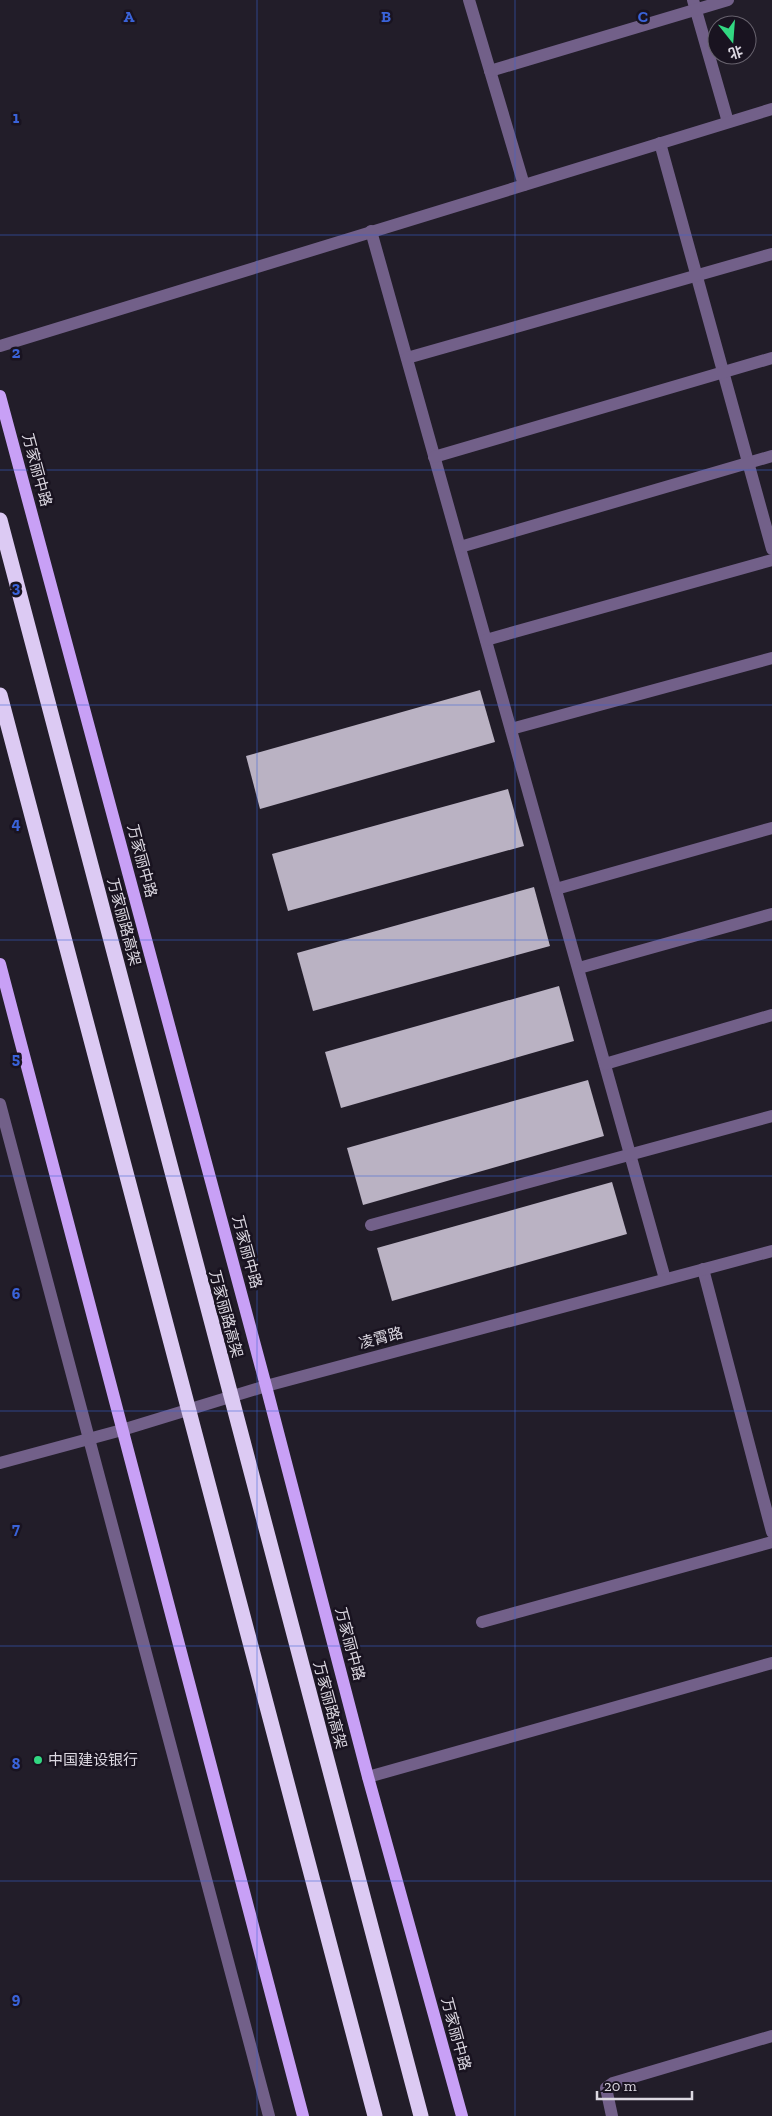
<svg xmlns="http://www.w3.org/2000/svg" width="772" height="2116" viewBox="0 0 772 2116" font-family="'Zilla Slab','Noto Sans SC',serif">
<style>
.building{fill:#bab2c3}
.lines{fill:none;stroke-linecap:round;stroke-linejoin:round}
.minor{stroke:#726089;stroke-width:12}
.major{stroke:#c8a0f6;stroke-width:12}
.highway-bridge{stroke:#dccaf3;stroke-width:15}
.grid{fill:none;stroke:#3a63d9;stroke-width:1;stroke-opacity:0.55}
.poi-dot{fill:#32d882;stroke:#191320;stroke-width:2}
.labels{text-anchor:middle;stroke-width:5;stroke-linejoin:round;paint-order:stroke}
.street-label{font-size:15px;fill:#dcd8e1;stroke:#191320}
.poi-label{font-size:15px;fill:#dcd8e1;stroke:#191320;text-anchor:start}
.grid-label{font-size:16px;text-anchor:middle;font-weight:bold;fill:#3a63d9;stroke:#191320;stroke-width:5;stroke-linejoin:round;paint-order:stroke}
</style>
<rect width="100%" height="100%" fill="#221d29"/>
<g class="building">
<polygon points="480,690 495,742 260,809 246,756"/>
<polygon points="508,789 524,846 288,911 272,854"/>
<polygon points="534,887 550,946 313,1011 297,953"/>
<polygon points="559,986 574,1041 341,1108 325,1052"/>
<polygon points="588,1080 604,1136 363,1205 347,1148"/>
<polygon points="612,1182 627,1234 392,1301 377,1248"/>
</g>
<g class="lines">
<g class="minor">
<polyline points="469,0 524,185"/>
<polyline points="693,0 728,122"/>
<polyline points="490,71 728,0"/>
<polyline points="660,143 772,549"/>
<polyline points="371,231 665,1279"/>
<polyline points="0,346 772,109"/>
<polyline points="407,358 772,254"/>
<polyline points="434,457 772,358"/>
<polyline points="460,547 772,456"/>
<polyline points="486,640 772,560"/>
<polyline points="511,729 772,658"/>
<polyline points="556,889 772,828"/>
<polyline points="579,968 772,914"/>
<polyline points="605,1064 772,1015"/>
<polyline points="0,1104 269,2116"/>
<polyline points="371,1225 772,1116"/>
<polyline points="703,1269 772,1532"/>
<polyline points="0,1463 122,1430 266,1386 772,1251"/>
<polyline points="482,1622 772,1542"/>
<polyline points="368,1777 772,1663"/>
<polyline points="612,2116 606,2088 613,2083 772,2036"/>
</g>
<g class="major">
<polyline points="0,396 266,1386 368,1777 462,2116"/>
<polyline points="0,964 303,2116"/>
</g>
<g class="highway-bridge">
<polyline points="0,520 421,2116"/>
<polyline points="0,695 375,2116"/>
</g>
</g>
<path class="grid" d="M257,0V2116M515,0V2116M0,235H772M0,470H772M0,705H772M0,940H772M0,1176H772M0,1411H772M0,1646H772M0,1881H772"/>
<circle class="poi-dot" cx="38" cy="1760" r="5"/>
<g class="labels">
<g class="street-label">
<text transform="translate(37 470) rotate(75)" y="5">万家丽中路</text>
<text transform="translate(142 861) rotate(75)" y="5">万家丽中路</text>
<text transform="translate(124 922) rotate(75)" y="5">万家丽路高架</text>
<text transform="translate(247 1252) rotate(75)" y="5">万家丽中路</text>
<text transform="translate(226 1314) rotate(75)" y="5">万家丽路高架</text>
<text transform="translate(381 1338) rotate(-15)" y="5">凌霄路</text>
<text transform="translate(350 1644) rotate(75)" y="5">万家丽中路</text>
<text transform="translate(330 1705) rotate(75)" y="5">万家丽路高架</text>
<text transform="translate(456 2034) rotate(75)" y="5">万家丽中路</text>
</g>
<g class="poi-label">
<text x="48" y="1765">中国建设银行</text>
</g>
</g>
<g class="grid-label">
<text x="129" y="22">A</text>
<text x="386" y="22">B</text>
<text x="643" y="22">C</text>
<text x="16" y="123">1</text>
<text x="16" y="358">2</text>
<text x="16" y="593">3</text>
<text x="16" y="829">4</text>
<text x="16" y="1064">5</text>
<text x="16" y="1299">6</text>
<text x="16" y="1534">7</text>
<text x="16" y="1769">8</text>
<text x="16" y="2004">9</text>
</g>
<g transform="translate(732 40) rotate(163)"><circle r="24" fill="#191320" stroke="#67626d"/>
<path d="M0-4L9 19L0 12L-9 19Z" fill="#32d882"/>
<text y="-8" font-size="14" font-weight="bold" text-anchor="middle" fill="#dcd8e1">北</text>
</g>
<path d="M597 2091v8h95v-8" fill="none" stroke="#dcd8e1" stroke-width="2.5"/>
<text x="604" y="2091" font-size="15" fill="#dcd8e1" stroke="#191320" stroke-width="4" paint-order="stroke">20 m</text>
</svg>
